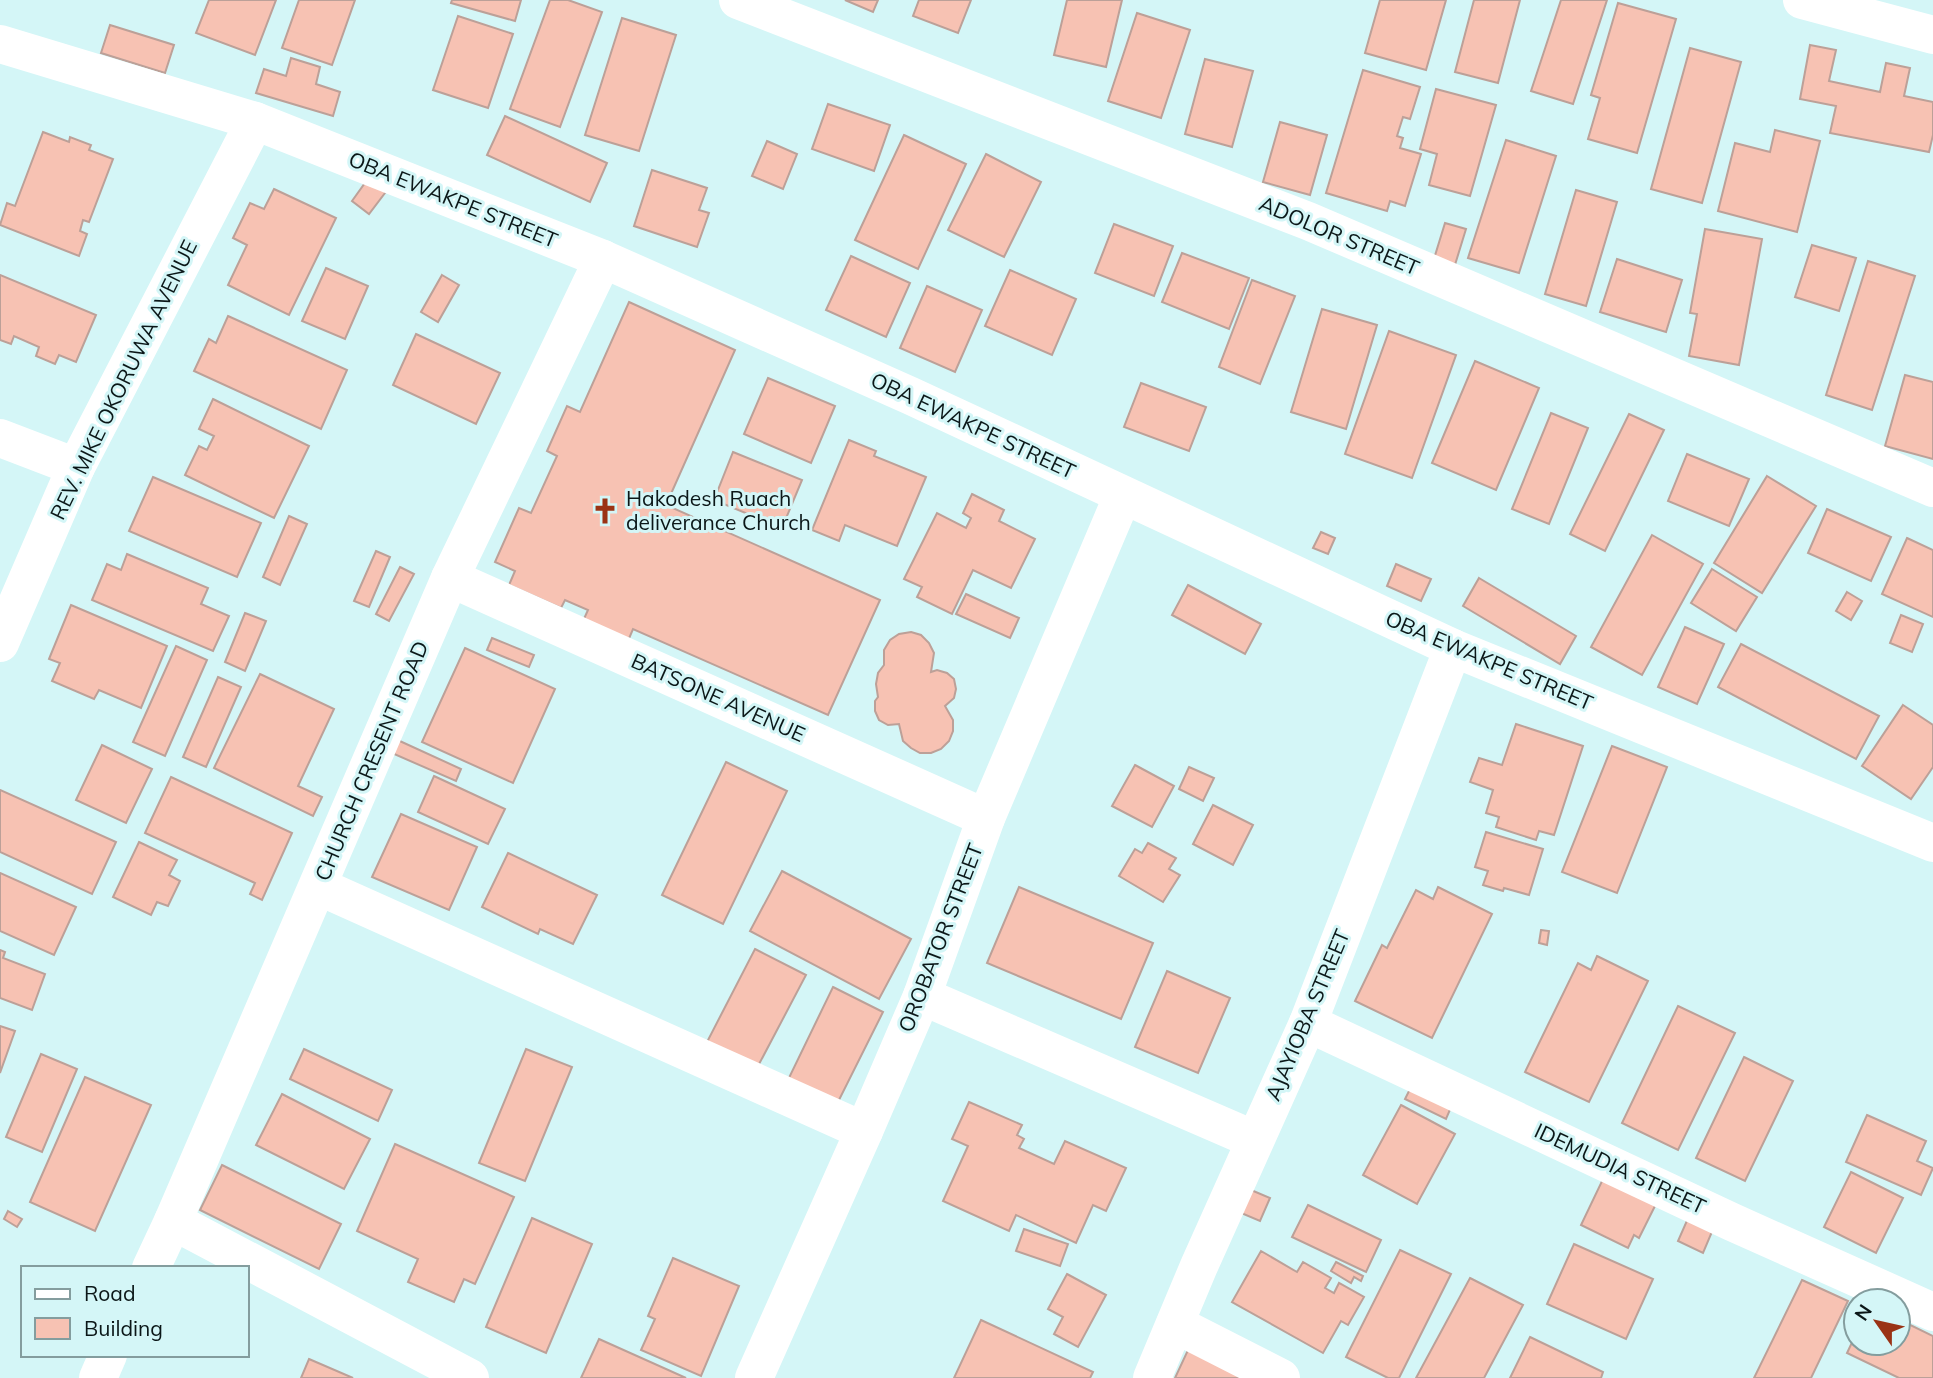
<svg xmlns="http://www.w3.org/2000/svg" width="1933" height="1378" viewBox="0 0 1933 1378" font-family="Mulish,sans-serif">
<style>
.building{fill:#f7c2b3;stroke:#bca098;stroke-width:2}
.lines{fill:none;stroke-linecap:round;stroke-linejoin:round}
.minor{stroke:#fff;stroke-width:38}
.labels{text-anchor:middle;stroke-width:6;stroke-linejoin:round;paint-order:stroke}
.street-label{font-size:21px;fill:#0b1718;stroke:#d4f6f7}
.poi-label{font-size:21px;fill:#0b1718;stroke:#d4f6f7;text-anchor:start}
</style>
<rect width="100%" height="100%" fill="#d4f6f7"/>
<g class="building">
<polygon points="209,0 276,0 255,55 196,33"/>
<polygon points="299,0 355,0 332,65 282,48"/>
<polygon points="452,0 521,0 515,21 451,3"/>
<polygon points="550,0 568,0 602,12 560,127 510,109"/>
<polygon points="845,0 878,0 873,12"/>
<polygon points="919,0 971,0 958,33 913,16"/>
<polygon points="1067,0 1122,0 1106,67 1054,55"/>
<polygon points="1380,0 1446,0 1426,70 1365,53"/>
<polygon points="1474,0 1520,0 1498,83 1455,72"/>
<polygon points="1561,0 1607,0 1573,104 1531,91"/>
<polygon points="1618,3 1676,19 1637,153 1588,139 1600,98 1591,95"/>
<polygon points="1137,13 1190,30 1161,118 1108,101"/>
<polygon points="458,16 513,34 488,108 433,90"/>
<polygon points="622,18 676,35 639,151 585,135"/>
<polygon points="110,25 174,45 165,73 101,53"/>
<polygon points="1810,45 1836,50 1829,81 1880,92 1886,63 1910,68 1904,96 1933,102 1933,135 1929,152 1830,133 1836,106 1800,99"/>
<polygon points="1690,48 1741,62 1702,203 1651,189"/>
<polygon points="291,58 320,67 316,84 340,92 333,116 256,93 264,69 286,76"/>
<polygon points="1205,59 1253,71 1232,147 1185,134"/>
<polygon points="1363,70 1420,87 1410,119 1403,117 1397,136 1403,138 1400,148 1421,154 1405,206 1390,201 1387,211 1326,193"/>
<polygon points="1436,89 1496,105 1470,196 1429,185 1437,154 1420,149"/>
<polygon points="828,104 890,125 874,171 812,149"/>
<polygon points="505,116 607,163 590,202 487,155"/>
<polygon points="1280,122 1327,135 1310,195 1263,182"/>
<polygon points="1775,130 1820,141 1797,232 1718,211 1735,143 1770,152"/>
<polygon points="43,132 69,142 70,137 91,145 89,150 113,159 89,222 83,220 80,231 87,234 79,256 0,225 7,203 15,206"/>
<polygon points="904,135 966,164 918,269 855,240"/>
<polygon points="1506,140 1556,156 1519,273 1468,258"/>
<polygon points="767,141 797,154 783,189 752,176"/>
<polygon points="986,154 1041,182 1004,257 948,230"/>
<polygon points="652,170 707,188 699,210 709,213 697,247 634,226"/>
<polygon points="370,176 388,189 369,214 352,201"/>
<polygon points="274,189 336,218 289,315 228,285 247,245 233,238 250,203 264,209"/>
<polygon points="1576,190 1617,202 1586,306 1545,294"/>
<polygon points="1445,223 1466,229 1454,268 1433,262"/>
<polygon points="1114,224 1173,246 1154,296 1095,273"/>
<polygon points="1705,229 1762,239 1739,365 1689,356 1697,314 1690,313"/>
<polygon points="1812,245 1856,258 1839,311 1795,297"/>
<polygon points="1182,253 1249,278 1229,329 1162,302"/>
<polygon points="851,256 910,283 886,337 826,310"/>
<polygon points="1617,259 1682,280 1666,332 1600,312"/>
<polygon points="1868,261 1915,276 1872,410 1826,395"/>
<polygon points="326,268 368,286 345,339 302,321"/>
<polygon points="1010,270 1076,299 1052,355 985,326"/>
<polygon points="0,275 96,315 76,362 59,355 55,364 36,356 39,347 14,336 11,344 0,340"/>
<polygon points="442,275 459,285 438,322 421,312"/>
<polygon points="1252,280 1295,296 1260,384 1219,367"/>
<polygon points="927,286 982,310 955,372 900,348"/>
<polygon points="629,302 735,350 666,505 880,600 828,715 633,629 628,641 583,621 588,610 565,600 561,608 509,585 515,571 495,562 519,508 531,513 557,456 547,451 567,406 580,412"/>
<polygon points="1322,309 1377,325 1346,429 1291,412"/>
<polygon points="228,316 347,370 321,429 194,371 209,339 216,343"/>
<polygon points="1389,331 1456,355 1412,478 1345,454"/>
<polygon points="416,334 500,373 476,424 393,385"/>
<polygon points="1475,361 1539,388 1496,490 1432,463"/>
<polygon points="1905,375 1933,382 1933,459 1885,446"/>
<polygon points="768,378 835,406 811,463 744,434"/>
<polygon points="1141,383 1206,407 1189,451 1124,427"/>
<polygon points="213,399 309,446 274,518 185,475 199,446 207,450 214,436 199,429"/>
<polygon points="1551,413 1588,428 1549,524 1512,509"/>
<polygon points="1629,414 1664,430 1605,551 1570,534"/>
<polygon points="849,440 876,451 874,456 926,477 897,546 845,525 839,541 812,530"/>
<polygon points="733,452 802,480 782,528 714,500"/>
<polygon points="1687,454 1749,479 1729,526 1668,501"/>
<polygon points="1767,476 1816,506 1762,593 1714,563"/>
<polygon points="153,477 261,523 237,577 129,531"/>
<polygon points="972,494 1004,510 999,521 1035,539 1011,588 973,570 952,614 917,597 922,587 904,579 937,513 966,528 971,518 963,513"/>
<polygon points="1827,509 1891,537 1871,581 1808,553"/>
<polygon points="289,516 307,524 280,585 263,577"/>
<polygon points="1321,532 1335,538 1328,554 1313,548"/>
<polygon points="1652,535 1703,564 1642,675 1591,647"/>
<polygon points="1907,538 1933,550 1933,617 1882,594"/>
<polygon points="376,551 390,557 369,607 354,601"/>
<polygon points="127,554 208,588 201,604 229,616 213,651 92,600 107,564 121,570"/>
<polygon points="1396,564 1431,579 1421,601 1387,586"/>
<polygon points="400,567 414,574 389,621 376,614"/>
<polygon points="1712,569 1757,597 1736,631 1691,603"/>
<polygon points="1479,578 1576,636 1560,664 1463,606"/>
<polygon points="1188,585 1261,624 1245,654 1172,615"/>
<polygon points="1847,592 1862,601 1851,620 1836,611"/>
<polygon points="966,594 1019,618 1010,638 956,614"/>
<polygon points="71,605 167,646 141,708 99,690 94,699 52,681 60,663 49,659"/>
<polygon points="245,613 266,621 245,671 225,662"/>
<polygon points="1901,615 1923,624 1912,652 1890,643"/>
<polygon points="1685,627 1724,644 1697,704 1658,687"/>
<polygon points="911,632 921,635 929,643 934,653 931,672 937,670 947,673 954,679 956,689 954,698 945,706 953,720 953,731 949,741 941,749 931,753 920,753 911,748 903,741 899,724 888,725 879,720 875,711 875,701 878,697 876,684 878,673 884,665 884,650 890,640 899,634"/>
<polygon points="492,638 534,655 529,667 487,650"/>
<polygon points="1741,644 1879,716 1856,759 1718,687"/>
<polygon points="176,646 207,660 165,756 133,742"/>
<polygon points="465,648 555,689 513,783 422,742"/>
<polygon points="260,674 334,709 298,786 322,797 313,816 214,768"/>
<polygon points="218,677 241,687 206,767 183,757"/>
<polygon points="1903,705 1933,725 1933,767 1911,799 1862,766"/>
<polygon points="1516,724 1583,746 1554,835 1539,831 1536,840 1496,827 1499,817 1486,813 1493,790 1470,782 1479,758 1502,765"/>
<polygon points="391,737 461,769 456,781 385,750"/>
<polygon points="102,745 152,769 126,823 76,800"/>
<polygon points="1612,746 1667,767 1617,893 1562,872"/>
<polygon points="726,762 787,791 723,924 662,895"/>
<polygon points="1135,765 1174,786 1152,827 1112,806"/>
<polygon points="1189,767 1214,778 1203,801 1179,789"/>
<polygon points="434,776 505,809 488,844 418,812"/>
<polygon points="171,777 292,833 262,900 250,894 255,883 145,833"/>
<polygon points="0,790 116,842 92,894 0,852"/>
<polygon points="1213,805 1253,825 1233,865 1193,844"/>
<polygon points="401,814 477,847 449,910 372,877"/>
<polygon points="1486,832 1543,849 1529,895 1504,888 1503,891 1483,885 1488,871 1475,867"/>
<polygon points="139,842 177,860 169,875 180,881 168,906 157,902 151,915 113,897"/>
<polygon points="1148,843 1176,858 1169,869 1180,875 1163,902 1119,876 1135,849 1142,853"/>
<polygon points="508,853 597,895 573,944 540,929 538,934 482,907"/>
<polygon points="782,871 911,939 879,999 750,931"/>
<polygon points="0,873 76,907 54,955 0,931"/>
<polygon points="1019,887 1153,943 1121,1019 987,963"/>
<polygon points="1438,887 1492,914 1432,1038 1355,1001 1382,945 1387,948 1416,890 1433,899"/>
<polygon points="1541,930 1549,931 1547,945 1539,943"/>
<polygon points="755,949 806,975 757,1068 707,1042"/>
<polygon points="0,950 5,952 3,958 45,974 32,1010 0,998"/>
<polygon points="1597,956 1648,981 1589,1102 1525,1072 1578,963 1591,970"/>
<polygon points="1167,971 1230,998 1198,1073 1135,1047"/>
<polygon points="833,987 883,1012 835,1108 786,1084"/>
<polygon points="1678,1006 1735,1033 1678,1150 1622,1123"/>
<polygon points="0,1026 15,1031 0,1073"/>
<polygon points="304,1049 392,1090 378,1121 290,1079"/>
<polygon points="526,1049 572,1067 525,1181 479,1163"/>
<polygon points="41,1054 77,1069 42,1152 6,1137"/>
<polygon points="1744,1057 1793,1081 1745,1181 1696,1158"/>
<polygon points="85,1077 151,1105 95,1231 30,1202"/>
<polygon points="1412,1085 1452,1105 1446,1119 1405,1099"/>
<polygon points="282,1094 370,1139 344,1189 256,1145"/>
<polygon points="969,1102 1022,1125 1017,1135 1024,1139 1019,1148 1054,1164 1065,1141 1126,1168 1106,1211 1093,1205 1076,1243 1016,1215 1009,1231 943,1201 968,1146 952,1139"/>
<polygon points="1401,1105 1455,1134 1417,1204 1363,1175"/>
<polygon points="1867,1115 1926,1141 1917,1161 1933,1168 1921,1195 1846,1162"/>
<polygon points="395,1144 514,1197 475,1284 464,1279 454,1302 408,1282 418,1259 357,1231"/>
<polygon points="222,1165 341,1224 319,1269 200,1210"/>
<polygon points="1851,1172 1903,1198 1876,1253 1824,1227"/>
<polygon points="1603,1179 1656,1204 1639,1238 1634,1235 1628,1248 1581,1225"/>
<polygon points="1244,1187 1270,1198 1260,1221 1234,1210"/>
<polygon points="1308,1205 1381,1240 1366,1272 1292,1237"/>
<polygon points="8,1211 22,1219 17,1227 4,1219"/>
<polygon points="1689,1216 1714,1227 1703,1253 1678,1241"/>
<polygon points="532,1218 592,1244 546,1353 486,1327"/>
<polygon points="1024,1229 1068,1244 1060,1266 1016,1251"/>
<polygon points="1574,1244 1653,1279 1626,1339 1547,1304"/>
<polygon points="1400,1250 1451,1274 1399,1378 1388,1378 1346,1357"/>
<polygon points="1261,1251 1297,1272 1303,1262 1331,1278 1325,1288 1334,1293 1339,1283 1364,1297 1348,1325 1341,1321 1323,1353 1232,1302"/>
<polygon points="673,1258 739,1286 701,1376 641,1350 655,1319 648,1316"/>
<polygon points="1336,1262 1363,1276 1361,1281 1354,1277 1351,1283 1331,1271"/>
<polygon points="1067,1274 1106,1295 1078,1347 1054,1334 1063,1317 1048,1309"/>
<polygon points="1470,1278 1523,1305 1484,1378 1416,1378"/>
<polygon points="1802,1280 1848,1301 1811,1378 1754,1378"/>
<polygon points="1898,1319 1933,1336 1933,1378 1899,1378 1847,1353 1856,1334 1856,1343 1898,1343"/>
<polygon points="981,1320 1093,1372 1090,1378 954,1378"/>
<polygon points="1530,1337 1603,1372 1601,1378 1510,1378"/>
<polygon points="599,1339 686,1378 581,1378"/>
<polygon points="1188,1350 1250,1378 1175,1378"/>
<polygon points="309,1359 353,1378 301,1378"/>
</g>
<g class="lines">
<g class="minor">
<polyline points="738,0 1308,221 1933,488"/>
<polyline points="1802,0 1933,35"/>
<polyline points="0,44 255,121 603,259 911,396 1453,648 1933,843"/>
<polyline points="0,438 76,467"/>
<polyline points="450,578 986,818"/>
<polyline points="0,643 76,467 255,121"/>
<polyline points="318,886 864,1131"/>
<polyline points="922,996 1255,1140"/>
<polyline points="1308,1023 1732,1222 1933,1312"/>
<polyline points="173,1221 470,1378"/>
<polyline points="151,1268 173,1221 450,578 603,259"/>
<polyline points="1175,1324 1281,1378"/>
<polyline points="98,1378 108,1355"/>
<polyline points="754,1378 864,1131 922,996 986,818 1123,495"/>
<polyline points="1152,1378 1199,1266 1308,1023 1453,648"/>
</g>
</g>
<defs>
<g id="church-bare" transform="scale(2.1)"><path d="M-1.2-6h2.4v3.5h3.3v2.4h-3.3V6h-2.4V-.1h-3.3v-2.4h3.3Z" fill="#9a3315" stroke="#d4f6f7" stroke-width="2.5" paint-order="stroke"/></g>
</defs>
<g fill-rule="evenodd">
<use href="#church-bare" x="605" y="511"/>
</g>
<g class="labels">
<g class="street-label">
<text transform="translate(453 200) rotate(22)" y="7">OBA EWAKPE STREET</text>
<text transform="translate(1339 236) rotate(23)" y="7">ADOLOR STREET</text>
<text transform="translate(124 380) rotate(-64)" y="7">REV. MIKE OKORUWA AVENUE</text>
<text transform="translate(973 426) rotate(25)" y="7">OBA EWAKPE STREET</text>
<text transform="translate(1489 661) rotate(23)" y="7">OBA EWAKPE STREET</text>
<text transform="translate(718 698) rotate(24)" y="7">BATSONE AVENUE</text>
<text transform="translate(372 761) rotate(-67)" y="7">CHURCH CRESENT ROAD</text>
<text transform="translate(941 938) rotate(-69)" y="7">OROBATOR STREET</text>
<text transform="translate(1308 1015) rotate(-67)" y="7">AJAYIOBA STREET</text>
<text transform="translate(1620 1169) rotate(25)" y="7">IDEMUDIA STREET</text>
</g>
<g class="poi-label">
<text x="626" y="506">Hakodesh Ruach<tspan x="626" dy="24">deliverance Church</tspan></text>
</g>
</g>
<rect x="21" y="1266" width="228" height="91" fill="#d4f6f7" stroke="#849d9e" stroke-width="2"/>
<rect x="35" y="1289" width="35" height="10" fill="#ffffff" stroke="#849d9e" stroke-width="2"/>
<text x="84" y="1301" font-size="21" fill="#0b1718">Road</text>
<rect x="35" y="1318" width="35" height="21" fill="#f7c2b3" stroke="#849d9e" stroke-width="2"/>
<text x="84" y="1336" font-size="21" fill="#0b1718">Building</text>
<g transform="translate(1877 1322) rotate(304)"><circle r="33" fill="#d4f6f7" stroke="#849d9e" stroke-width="2"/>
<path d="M0-5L12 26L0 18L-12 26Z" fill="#9a3315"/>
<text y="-10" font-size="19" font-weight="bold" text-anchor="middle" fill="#0b1718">N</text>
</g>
</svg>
